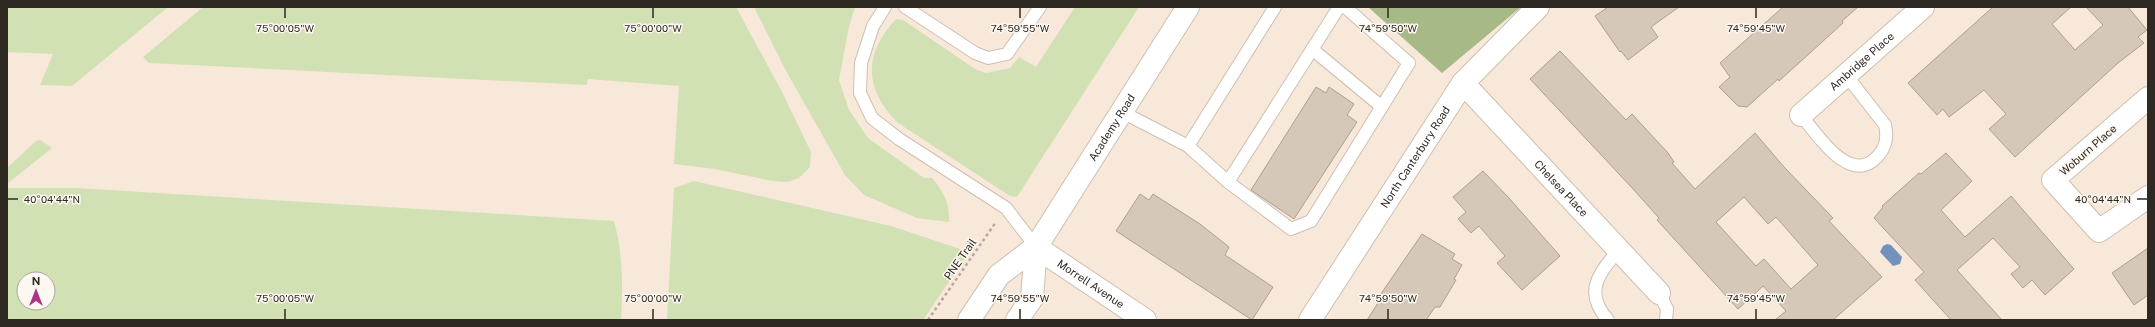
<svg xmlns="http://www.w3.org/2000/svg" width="2155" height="327" viewBox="0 0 2155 327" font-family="'Public Sans',sans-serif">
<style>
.green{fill:#d1e1b4;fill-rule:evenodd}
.forest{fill:#a8b988}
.water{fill:#7392bb}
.building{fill:#d5c8b8;stroke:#ada091;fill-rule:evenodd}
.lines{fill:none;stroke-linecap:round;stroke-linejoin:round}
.service-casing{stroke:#cdc0b0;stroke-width:14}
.minor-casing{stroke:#cdc0b0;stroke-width:24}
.tertiary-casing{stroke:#cdc0b0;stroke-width:24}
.secondary-casing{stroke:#cdc0b0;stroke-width:24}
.path{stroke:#b5a99d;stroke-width:2.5;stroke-dasharray:3 3;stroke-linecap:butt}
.service{stroke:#fff;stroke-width:12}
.minor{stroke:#fff;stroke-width:22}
.tertiary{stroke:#fff;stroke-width:22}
.secondary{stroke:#fff;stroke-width:22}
.ticks{fill:none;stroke:#2f2923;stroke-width:1.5}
.labels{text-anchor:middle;stroke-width:3;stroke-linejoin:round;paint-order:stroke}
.street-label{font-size:11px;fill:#2f2923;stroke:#fdf7f1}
.ticks-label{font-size:10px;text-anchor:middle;fill:#2f2923;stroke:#fdf7f1;stroke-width:3;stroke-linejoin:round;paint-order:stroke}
</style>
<rect width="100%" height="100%" fill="#f7e8d9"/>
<g class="green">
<polygon points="7,7 168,7 72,86 40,85 53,54 7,52"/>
<polygon points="203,7 736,7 781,90 811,152 810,167 799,178 787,182 773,181 715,169 674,164 679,86 588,79 587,85 149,63 143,57"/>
<path d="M754,7H855L849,26L839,80L849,110L868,138L924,178H932C944,192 950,204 949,222L917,218L864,195L845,175L786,71Z"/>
<path d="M1075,7H1139L1017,197L1010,196L898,123C864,90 863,54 896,19L903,20L975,69L986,73L1010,68L1019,57L1036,67Z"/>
<polygon points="40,140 52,148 7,184 7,168 36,141"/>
<polygon points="694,181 891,226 969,252 923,320 667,320 674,188"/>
<path d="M7,188H76L614,221C623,254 623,286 621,320H7ZM24,279H48V303H24Z"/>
</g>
<polygon class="forest" points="1368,7 1521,7 1442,73"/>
<polygon class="water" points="1887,244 1891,245 1902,257 1900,264 1893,266 1880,252 1883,246"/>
<g class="building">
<polygon points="1608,7 1679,7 1651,27 1658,37 1628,60 1621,51 1620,52 1595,16"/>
<polygon points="1783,7 1858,7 1842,21 1843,23 1779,81 1778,79 1747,107 1738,106 1719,87 1730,77 1720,63"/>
<polygon points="1993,7 2071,7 2052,24 2075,50 2103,25 2086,7 2128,7 2147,30 2138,37 2144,43 2118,63 2015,157 1989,129 2006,114 1984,90 1949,117 1943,109 1937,115 1908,83"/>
<path d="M1560,51L1626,120L1632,114L1668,153L1674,162L1672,163L1695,189L1755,133L1784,167L1833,218L1829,221L1882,277L1833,320H1775L1786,311L1763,286L1738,309L1657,220L1659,218L1634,190L1530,79ZM1744,197L1768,224L1776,217L1818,265L1791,289L1764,259L1756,266L1716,222Z"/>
<polygon points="1316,87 1326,93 1329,87 1354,104 1347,115 1357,122 1294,219 1251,190"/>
<polygon points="1946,153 1972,181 1941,210 1965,237 2011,196 2074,269 2045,295 2032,280 2023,288 2011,274 2020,267 1993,238 1957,270 2002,320 1951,320 1915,280 1924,272 1874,218 1883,207 1882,206 1919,173 1921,174"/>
<polygon points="1483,171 1509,198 1560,256 1522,290 1497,263 1505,256 1479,226 1471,233 1458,219 1466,212 1453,197"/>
<polygon points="1140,194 1149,200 1153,194 1200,224 1229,247 1225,255 1273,287 1252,320 1116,231"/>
<polygon points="1422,234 1455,254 1452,259 1462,265 1454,279 1456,280 1440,307 1435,307 1426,320 1367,320 1378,303 1376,301"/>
<polygon points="2148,248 2148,295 2134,305 2112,273"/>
</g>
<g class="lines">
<g class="service-casing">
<g id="service">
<polyline points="885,7 873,26 861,63 860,93 872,118 899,139 1006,208 1036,247"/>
<polyline points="905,7 975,53 988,58 1007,54 1040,7"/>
<polyline points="1312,49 1382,107"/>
<polyline points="1122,112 1188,146 1228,182 1339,7"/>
<path d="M1801,115C1816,133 1849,185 1876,158C1886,148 1888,138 1885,125L1846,75"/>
<polyline points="1188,146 1275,7"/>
<polyline points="1228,182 1291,229 1311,221 1409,63 1345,7"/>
<polyline points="1659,293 1667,309 1666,320"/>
<path d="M1608,320C1583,292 1599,273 1619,250"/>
</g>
</g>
<g class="minor-casing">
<g id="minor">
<path id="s1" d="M1463,83L1659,293"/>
<polyline points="2148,98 2053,180 2099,231 2148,197"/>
<path id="s2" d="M1801,115L1923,7"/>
<path id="s3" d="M1310,320L1463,83L1538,7"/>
</g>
</g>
<g class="tertiary-casing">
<g id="tertiary">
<path id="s4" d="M1036,247L1145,320"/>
</g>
</g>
<g class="secondary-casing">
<g id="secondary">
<path id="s5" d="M969,320L999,275L1036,247L1188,7"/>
<polyline points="1017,320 1032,298 1036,247"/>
</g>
</g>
<polyline class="path" points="928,320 996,222"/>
<use href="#service" class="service"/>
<use href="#minor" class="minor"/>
<use href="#tertiary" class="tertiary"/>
<use href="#secondary" class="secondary"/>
</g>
<path class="ticks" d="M285,8V18M653,8V18M1020,8V18M1388,8V18M1756,8V18M8,199H18M2137,199H2147M285,309V319M653,309V319M1020,309V319M1388,309V319M1756,309V319"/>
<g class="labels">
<g class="street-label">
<text dy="4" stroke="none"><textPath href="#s2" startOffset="81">Ambridge Place</textPath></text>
<text dy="4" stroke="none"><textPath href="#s5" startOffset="242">Academy Road</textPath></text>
<text transform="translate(2088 150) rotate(-41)" y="4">Woburn Place</text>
<text dy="4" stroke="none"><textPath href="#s3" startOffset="194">North Canterbury Road</textPath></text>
<text dy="4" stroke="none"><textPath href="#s1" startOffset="144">Chelsea Place</textPath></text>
<text transform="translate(960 259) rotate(-55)" y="4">PNE Trail</text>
<text dy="4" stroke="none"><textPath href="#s4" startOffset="66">Morrell Avenue</textPath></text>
</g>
</g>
<g class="ticks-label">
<text x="285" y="32">75°00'05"W</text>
<text x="653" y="32">75°00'00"W</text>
<text x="1020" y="32">74°59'55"W</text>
<text x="1388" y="32">74°59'50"W</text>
<text x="1756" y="32">74°59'45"W</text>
<text x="52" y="203">40°04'44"N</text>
<text x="2103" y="203">40°04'44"N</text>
<text x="285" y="302">75°00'05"W</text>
<text x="653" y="302">75°00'00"W</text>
<text x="1020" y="302">74°59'55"W</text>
<text x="1388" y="302">74°59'50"W</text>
<text x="1756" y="302">74°59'45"W</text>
</g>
<rect width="2155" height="327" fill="none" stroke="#2f2923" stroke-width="16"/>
<g transform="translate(36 291)"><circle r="19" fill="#fdf7f1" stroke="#aba59f"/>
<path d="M0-3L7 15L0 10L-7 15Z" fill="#b13484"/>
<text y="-6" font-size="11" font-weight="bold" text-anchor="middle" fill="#2f2923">N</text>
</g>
</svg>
